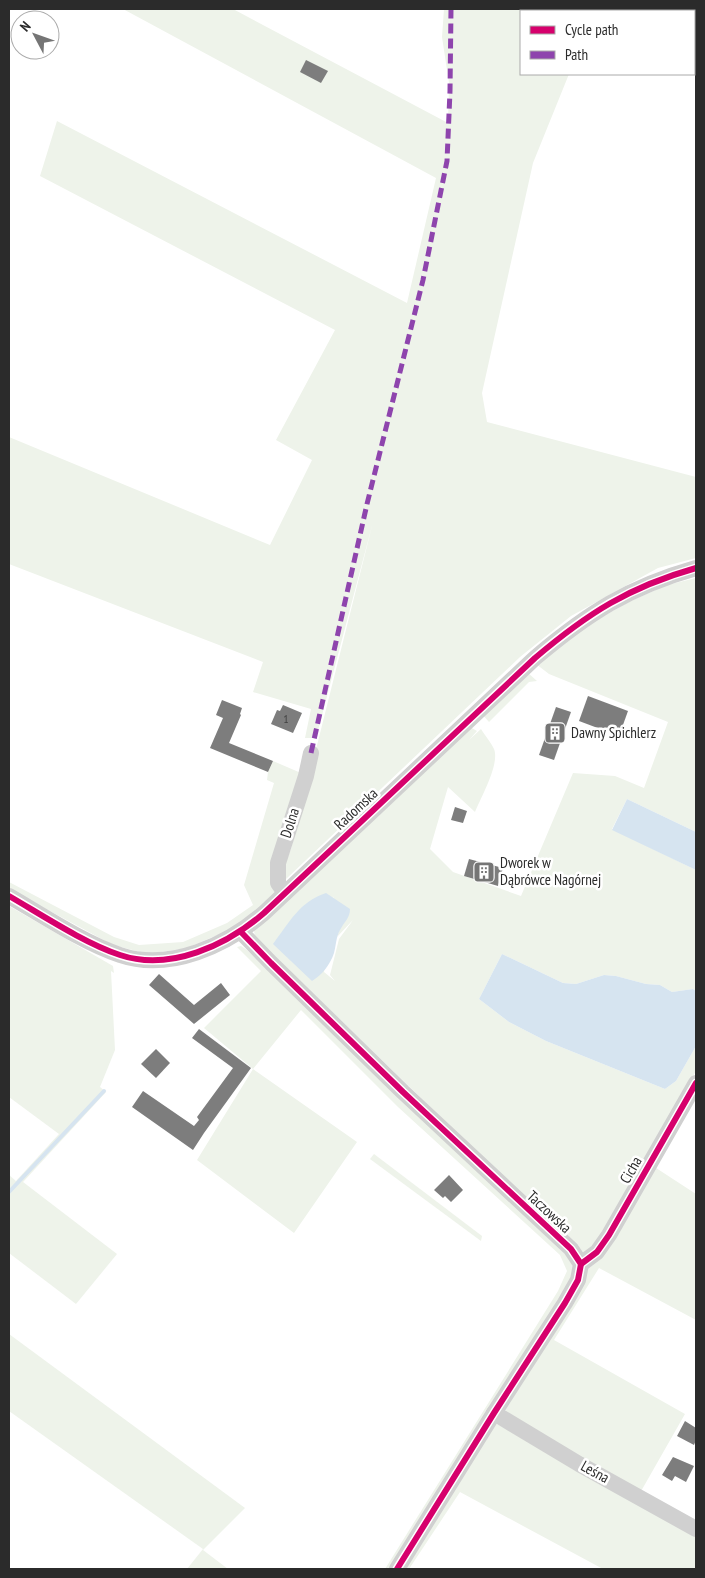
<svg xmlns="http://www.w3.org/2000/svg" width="705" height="1578" viewBox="0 0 705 1578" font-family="'PT Sans Narrow',sans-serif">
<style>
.green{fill:#eef3ea;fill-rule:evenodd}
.water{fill:#d6e4f0}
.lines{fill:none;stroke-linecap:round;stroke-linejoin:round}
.stream{stroke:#d6e4f0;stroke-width:4}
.building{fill:#7d7d7d}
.minor{stroke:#d0d0d0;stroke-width:16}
.quiet{stroke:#8e44ad;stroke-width:5;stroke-dasharray:10 5;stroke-linecap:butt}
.cycleway-casing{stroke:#fff;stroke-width:9}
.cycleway{stroke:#d6006c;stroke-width:6}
.labels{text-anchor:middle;stroke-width:5;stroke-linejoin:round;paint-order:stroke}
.number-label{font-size:12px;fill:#404040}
.poi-label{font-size:15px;fill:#2b2b2b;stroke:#fff;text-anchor:start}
.street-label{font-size:15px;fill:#2b2b2b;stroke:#fff}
</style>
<rect width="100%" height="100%" fill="#fff"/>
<g class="green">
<polygon points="123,9 233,9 448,123 449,83 442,37 444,9 577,9 581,11 521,11 521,74 569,74 533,163 482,393 487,422 696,477 696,558 658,568 571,616 520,657 285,880 283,868 291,849 373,522 316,738 305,738 311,709 253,692 263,662 9,564 9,437 270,545 312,460 276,440 335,330 40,176 57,121 407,303 436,178"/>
<path d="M696,578V832L627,799L612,829L696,870V991L693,989L672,992L660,985L646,984L616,976L604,975L576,984L563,983L502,954L479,999L509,1022L546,1041L665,1089L676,1081L696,1046V1071L605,1232L584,1254L554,1227L255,937L254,931L470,727L477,731L469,740L481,729C485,736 491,742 494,749C500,764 481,797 475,812L448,787L430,849L453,872L521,896L573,773L615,776L644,788L668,722L549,674L536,664L582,628L631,601L667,585ZM333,896L340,928L337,937L353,920L339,939L330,975L335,981L324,972Z"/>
<polygon points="527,672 537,681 529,682 489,722 482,714"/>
<polygon points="273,761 301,773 277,894 236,927 187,948 148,954 113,945 9,889 9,882 114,937 139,945 183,942 227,923 253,905 244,885 274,783 267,780 268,772"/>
<polygon points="9,906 113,966 114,973 111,971 115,1050 100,1087 106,1092 23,1182 117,1254 76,1304 9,1253 9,1175 16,1181 59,1134 9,1097"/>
<polygon points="241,946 247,950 573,1262 573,1278 392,1569 385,1569 558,1291 567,1271 560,1255 398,1107 301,1010 253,1069 357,1142 294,1233 197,1160 253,1069 204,1028 261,971 237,947"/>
<polygon points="374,1154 482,1236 481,1241 370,1159"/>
<polygon points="653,1166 696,1194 696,1320 599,1268 554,1340 685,1414 640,1493 508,1415 504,1407 587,1268"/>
<polygon points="9,1334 245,1508 203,1550 228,1569 187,1569 203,1549 9,1411"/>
<polygon points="495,1423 696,1535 696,1569 603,1569 460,1492 409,1569 403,1569"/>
</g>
<g class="water">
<polygon points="627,799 696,832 696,870 612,830"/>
<path d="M326,893L350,909C350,918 344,922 340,930C336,937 336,946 334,953C330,965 322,975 312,981L273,944C289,923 300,901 326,893Z"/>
<polygon points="502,954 563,983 576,984 604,975 616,976 646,984 660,985 672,992 693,989 696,991 696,1046 676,1081 665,1089 546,1041 509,1022 479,999"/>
</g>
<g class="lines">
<polyline class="stream" points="9,1192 104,1091"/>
</g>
<g class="building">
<polygon points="306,60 328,71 321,83 300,72"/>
<polygon points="588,696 628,711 619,736 579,721"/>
<polygon points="222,700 242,708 240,714 241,715 229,743 273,761 268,772 210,748 223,718 216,715"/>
<polygon points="283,705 302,713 293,733 271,724 277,710 280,711"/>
<polygon points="556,707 571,712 554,760 539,755"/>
<polygon points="455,807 467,811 463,823 451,820"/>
<polygon points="469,859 503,868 498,886 464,876"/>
<polygon points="159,974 194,1005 221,983 230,995 194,1024 149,985"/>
<polygon points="199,1029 251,1068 204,1133 193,1150 132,1107 143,1091 194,1126 199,1120 197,1117 233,1068 192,1038"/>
<polygon points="156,1049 170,1063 156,1078 141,1064"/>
<polygon points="449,1175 463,1190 451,1202 445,1196 443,1198 434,1190"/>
<polygon points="685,1421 696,1428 696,1440 694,1445 677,1436"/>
<polygon points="673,1457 694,1466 686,1482 675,1476 672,1481 662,1475"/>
</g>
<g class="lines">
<g class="minor">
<polyline points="285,893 278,883 278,863 306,776 311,753"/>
<path d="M9,896C42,915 84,943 120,955C170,972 227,945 264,913L535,658C588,613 629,587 696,568"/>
<polyline points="241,932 271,963 403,1092 571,1249 581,1264 578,1280 565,1303 494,1413 397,1569"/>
<polyline points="581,1264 597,1252 609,1235 696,1083"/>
<polyline points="494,1413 579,1464 696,1529"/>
</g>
<polyline class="quiet" points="311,753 367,504 423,280 447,161 450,91 451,9"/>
<g class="cycleway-casing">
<g id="cycleway">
<path d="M9,896C42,915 84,943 120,955C170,972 227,945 264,913L535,658C588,613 629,587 696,568"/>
<polyline points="241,932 271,963 403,1092 571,1249 581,1264 578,1280 565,1303 494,1413 397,1569"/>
<polyline points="581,1264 597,1252 609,1235 696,1083"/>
</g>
</g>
<use href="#cycleway" class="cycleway"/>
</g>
<defs>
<g id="building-square" transform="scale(1.125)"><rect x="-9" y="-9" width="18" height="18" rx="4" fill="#757575" stroke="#fff"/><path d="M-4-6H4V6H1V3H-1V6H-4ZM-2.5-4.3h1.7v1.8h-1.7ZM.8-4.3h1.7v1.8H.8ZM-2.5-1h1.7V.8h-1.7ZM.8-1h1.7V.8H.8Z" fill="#fff"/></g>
</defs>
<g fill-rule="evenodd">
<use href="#building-square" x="555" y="733"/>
<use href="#building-square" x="484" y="872"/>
</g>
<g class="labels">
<g class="number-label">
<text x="286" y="723">1</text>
</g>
<g class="poi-label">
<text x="571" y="738">Dawny Spichlerz</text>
<text x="500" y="868">Dworek w<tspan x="500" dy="17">Dąbrówce Nagórnej</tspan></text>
</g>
<g class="street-label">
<text transform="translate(356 809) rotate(-43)" y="5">Radomska</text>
<text transform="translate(290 823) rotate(-72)" y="5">Dolna</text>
<text transform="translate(631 1170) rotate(-60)" y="5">Cicha</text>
<text transform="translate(549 1212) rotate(43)" y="5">Taczowska</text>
<text transform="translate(595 1472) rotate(29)" y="5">Leśna</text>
</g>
</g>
<rect width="705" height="1578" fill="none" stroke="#2b2b2b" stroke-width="20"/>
<rect x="520" y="10" width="175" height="65" fill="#ffffff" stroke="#aaaaaa"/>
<rect x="530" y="26" width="25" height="8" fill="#d6006c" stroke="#aaaaaa"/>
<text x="565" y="35" font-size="15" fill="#2b2b2b">Cycle path</text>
<rect x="530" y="51" width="25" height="8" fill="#8e44ad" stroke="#aaaaaa"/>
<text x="565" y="60" font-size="15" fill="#2b2b2b">Path</text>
<g transform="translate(35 35) rotate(311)"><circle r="24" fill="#ffffff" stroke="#aaaaaa"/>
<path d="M0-4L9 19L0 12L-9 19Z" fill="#757575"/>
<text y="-8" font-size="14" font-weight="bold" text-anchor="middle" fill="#2b2b2b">N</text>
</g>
</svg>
